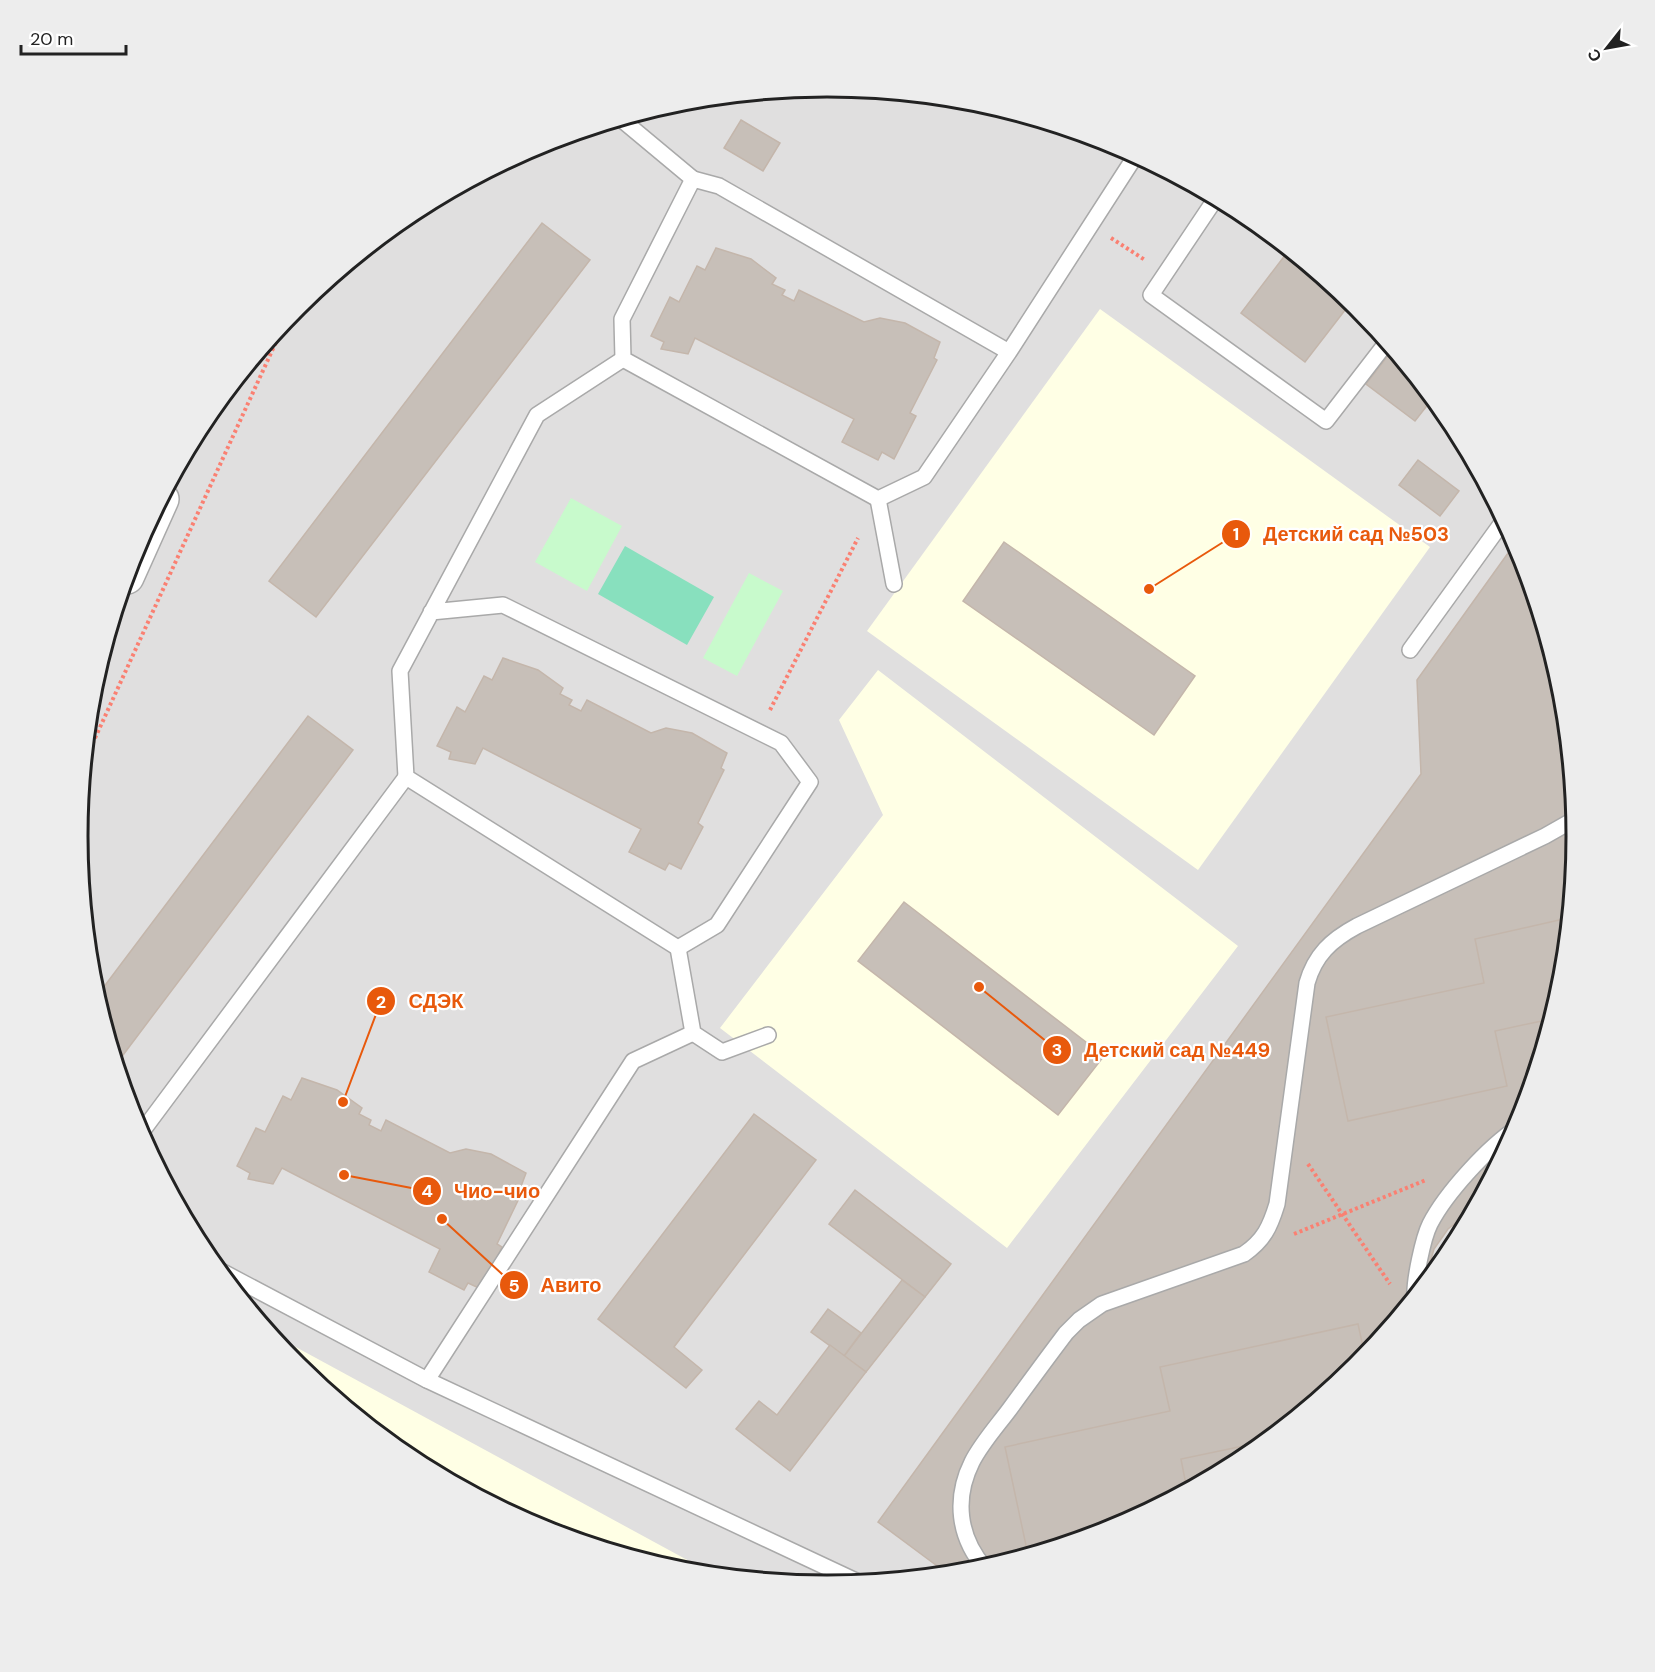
<svg xmlns="http://www.w3.org/2000/svg" width="1655" height="1672" viewBox="0 0 1655 1672" font-family="'DM Sans',sans-serif">
<style>
.residential{fill:#e0dfdf}
.education{fill:#ffffe5}
.park{fill:#c8facc}
.pitch{fill:#88e0be}
.building{fill:#c7bfb8;stroke:#c4b6ab;stroke-width:1.5}
.lines{fill:none;stroke-linecap:round;stroke-linejoin:round}
.service-casing{stroke:#a9a9a9;stroke-width:18}
.tertiary-casing{stroke:#a9a9a9;stroke-width:36}
.path{stroke:#fa8072;stroke-width:4;stroke-dasharray:3 3;stroke-linecap:butt}
.service{stroke:#fff;stroke-width:15}
.tertiary{stroke:#fff;stroke-width:33}
.rim{fill:none;stroke:#222;stroke-width:3}
.leader{fill:none;stroke:#e8590c;stroke-width:2}
.callout-dot{fill:#e8590c;stroke:#fff;stroke-width:2}
.mark-label{font-size:18px;text-anchor:middle;font-weight:bold;fill:#fff}
.callout-label{font-size:20px;text-anchor:middle;font-weight:bold;fill:#e8590c;stroke:#fff;stroke-width:4.5;stroke-linejoin:round;paint-order:stroke}
</style>
<rect width="100%" height="100%" fill="#f2efe9"/>
<circle class="residential" cx="830" cy="837" r="746"/>
<g class="education">
<polygon points="1100,309 1430,547 1198,870 867,631"/>
<polygon points="878,670 1238,946 1007,1248 720,1028 883,815 839,720"/>
<polygon points="270,1333 713,1574 681,1571 540,1528 411,1459 297,1366"/>
</g>
<g class="park">
<polygon points="571,498 622,526 587,591 535,562"/>
<polygon points="749,573 783,591 737,676 703,658"/>
</g>
<polygon class="pitch" points="625,546 714,597 687,645 598,594"/>
<g class="building">
<polygon points="741,120 780,143 763,171 724,148"/>
<polygon points="542,223 590,260 316,617 269,581"/>
<polygon points="716,248 751,259 776,278 772,284 785,290 782,295 794,301 799,290 864,322 880,318 905,323 940,342 934,358 937,360 910,413 916,416 894,459 882,452 878,460 842,442 854,419 695,338 688,354 661,349 664,342 651,336 670,297 679,302 697,266 705,270"/>
<polygon points="1289,250 1352,301 1305,362 1241,313"/>
<polygon points="1393,349 1433,398 1415,421 1366,384"/>
<polygon points="1418,460 1459,491 1440,516 1399,485"/>
<polygon points="1004,542 1195,676 1154,735 963,601"/>
<polygon points="1516,542 1563,690 1577,836 1563,983 1520,1123 1474,1209 1448,1229 1434,1249 1423,1286 1357,1366 1244,1459 1114,1529 973,1571 948,1574 878,1522 1421,774 1417,680"/>
<polygon points="503,658 538,670 563,688 560,694 572,700 569,705 581,711 587,700 651,733 666,728 692,733 727,753 721,768 724,770 698,823 703,827 681,869 669,863 665,870 629,852 641,829 483,748 475,764 449,759 451,752 437,746 457,707 465,712 484,676 492,680"/>
<polygon points="308,716 353,750 117,1063 97,996"/>
<polygon points="904,902 1104,1056 1058,1115 858,961"/>
<polygon points="1568,918 1563,983 1551,1019 1495,1031 1507,1086 1348,1121 1326,1017 1484,983 1475,939"/>
<polygon points="302,1078 337,1090 362,1108 359,1114 371,1120 369,1125 381,1131 386,1120 450,1153 466,1149 491,1154 526,1173 520,1189 523,1190 497,1244 502,1247 481,1289 468,1283 464,1290 429,1272 440,1249 282,1168 273,1184 248,1179 250,1173 237,1166 256,1128 265,1132 283,1096 291,1100"/>
<polygon points="754,1114 816,1160 674,1347 702,1370 686,1388 598,1319"/>
<polygon points="855,1190 951,1264 925,1297 829,1224"/>
<polygon points="902,1280 925,1297 866,1372 844,1356"/>
<polygon points="828,1309 861,1333 844,1356 811,1332"/>
<polygon points="1358,1324 1365,1356 1357,1366 1267,1441 1181,1459 1187,1490 1114,1529 1082,1538 1027,1550 1005,1447 1170,1411 1160,1367"/>
<polygon points="830,1345 866,1372 790,1471 736,1429 759,1401 777,1415"/>
</g>
<g class="lines">
<g class="service-casing">
<g id="service">
<polyline points="621,119 693,179"/>
<polyline points="1216,198 1151,295 1326,421 1387,342"/>
<polyline points="1009,352 719,186 693,179 622,319 623,359 878,499 924,477 1009,352 1136,155"/>
<polyline points="878,499 894,584"/>
<polyline points="431,612 503,605 781,743 810,782 717,925 678,948 406,777 400,671 537,415 623,359"/>
<polyline points="1410,650 1504,520"/>
<polyline points="678,948 693,1033 722,1052 768,1035"/>
<polyline points="141,1133 406,777"/>
<polyline points="219,1270 427,1380 858,1582"/>
<path d="M1415,1296C1414,1281 1423,1238 1430,1224C1446,1193 1488,1147 1517,1128"/>
<polyline points="427,1380 633,1061 693,1033"/>
<path d="M985,1568C958,1537 954,1498 972,1462C981,1444 997,1426 1009,1410C1028,1384 1047,1358 1066,1333L1079,1320L1102,1304L1244,1254C1264,1240 1270,1227 1277,1204L1307,983C1315,955 1331,940 1357,926L1545,836L1575,819"/>
</g>
</g>
<g class="tertiary-casing">
<polyline id="tertiary" points="127,577 162,499"/>
</g>
<g class="path">
<polyline points="1111,238 1145,260"/>
<polyline points="770,710 858,538"/>
<polyline points="85,760 287,318"/>
<polyline points="1308,1164 1390,1284"/>
<polyline points="1294,1234 1426,1180"/>
</g>
<use href="#service" class="service"/>
<use href="#tertiary" class="tertiary"/>
</g>
<path d="M0 0H1655V1672H0ZM88 836a739 739 0 1 1 1478 0a739 739 0 1 1-1478 0Z" fill="#ededed" fill-rule="evenodd"/>
<path class="rim" d="M88 836a739 739 0 1 1 1478 0a739 739 0 1 1-1478 0Z"/>
<path class="leader" d="M1149 589L1236 534M343 1102L381 1001M979 987L1057 1050M344 1175L427 1191M442 1219L514 1285"/>
<g class="callout-dot">
<circle cx="1149" cy="589" r="6"/>
<circle cx="343" cy="1102" r="6"/>
<circle cx="979" cy="987" r="6"/>
<circle cx="344" cy="1175" r="6"/>
<circle cx="442" cy="1219" r="6"/>
<circle cx="1236" cy="534" r="15"/>
<circle cx="381" cy="1001" r="15"/>
<circle cx="1057" cy="1050" r="15"/>
<circle cx="427" cy="1191" r="15"/>
<circle cx="514" cy="1285" r="15"/>
</g>
<g class="mark-label">
<text x="1236" y="540">1</text>
<text x="381" y="1008">2</text>
<text x="1057" y="1056">3</text>
<text x="427" y="1197">4</text>
<text x="514" y="1292">5</text>
</g>
<g class="callout-label">
<text x="1356" y="541">Детский сад №503</text>
<text x="436" y="1008">СДЭК</text>
<text x="1177" y="1057">Детский сад №449</text>
<text x="497" y="1198">Чио-чио</text>
<text x="571" y="1292">Авито</text>
</g>
<g transform="translate(1607 48) rotate(239)" stroke="#ffffff" stroke-width="4.5" paint-order="stroke">
<path d="M0-4.5L10 22L0 15L-10 22Z" fill="#222222"/>
<text y="-9" font-size="16" font-weight="bold" text-anchor="middle" fill="#222222">С</text>
</g>
<path d="M21 45v9h105v-9" fill="none" stroke="#222222" stroke-width="3"/>
<text x="30" y="45" font-size="18" fill="#222222" stroke="#ffffff" stroke-width="4.5" paint-order="stroke">20 m</text>
</svg>
